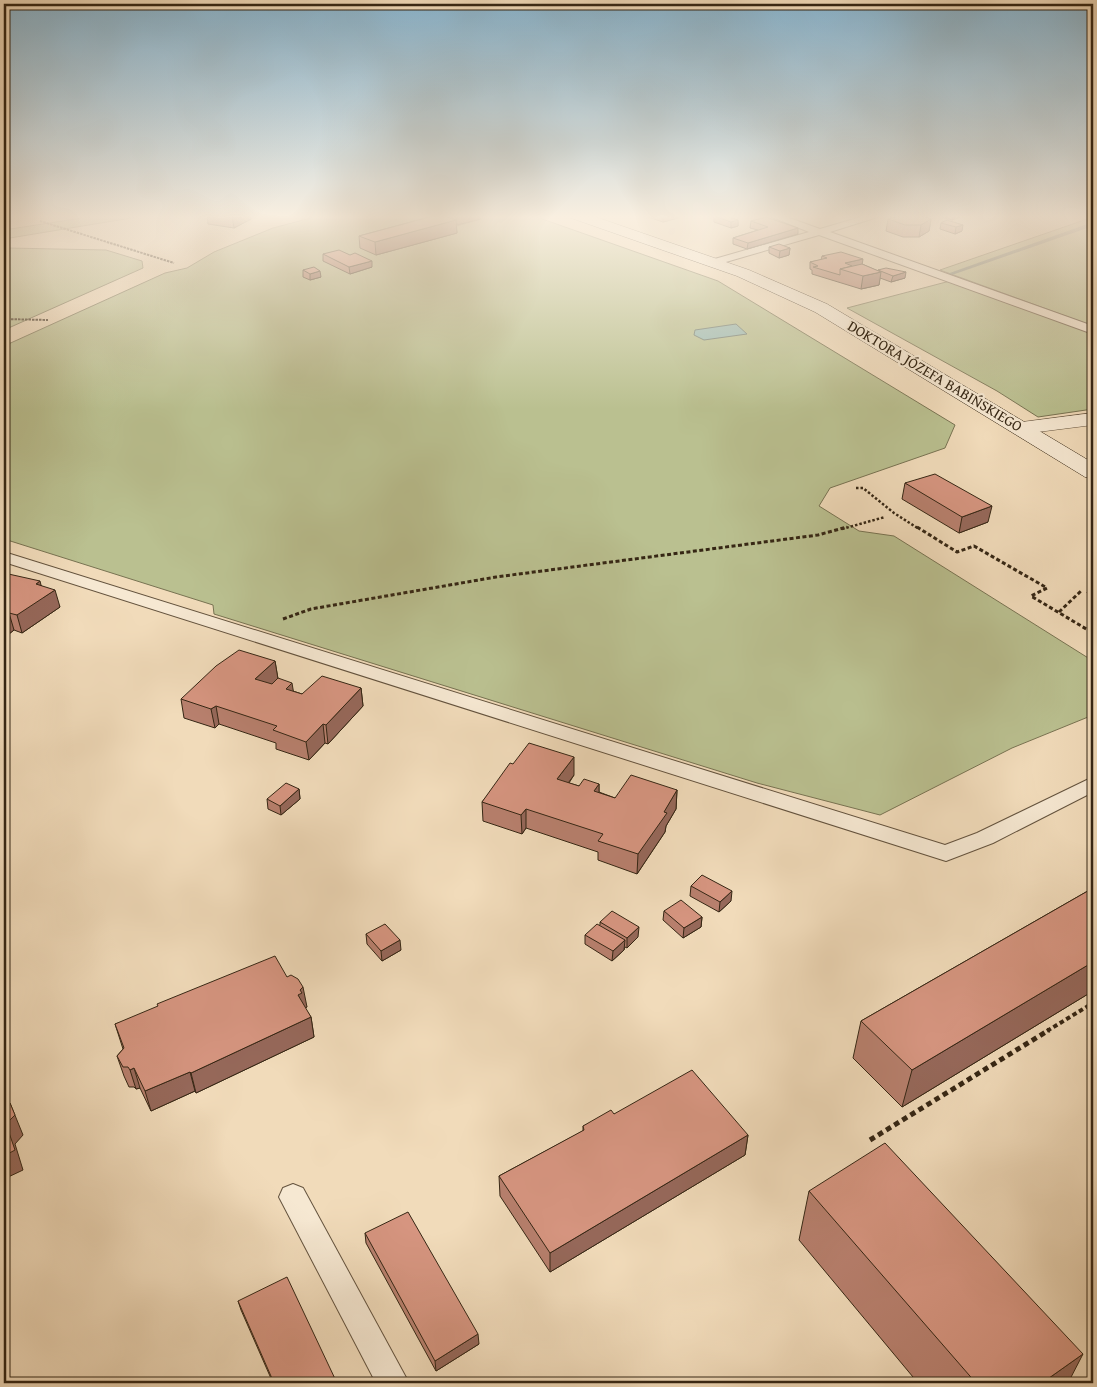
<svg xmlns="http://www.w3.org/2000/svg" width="1097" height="1387" viewBox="0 0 1097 1387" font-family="'Gentium Book Plus',serif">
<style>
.green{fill:#bac090;stroke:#787352}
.water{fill:#9bbbb3;stroke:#727f73}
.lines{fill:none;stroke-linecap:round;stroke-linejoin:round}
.stream{fill:#727f73;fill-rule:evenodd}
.lane-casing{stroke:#64533e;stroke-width:2}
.street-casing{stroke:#64533e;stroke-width:1}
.secondary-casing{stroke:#352614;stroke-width:1}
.path-far4{stroke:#352614;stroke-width:2;stroke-dasharray:2.5 1;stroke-linecap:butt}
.path-far3{stroke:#352614;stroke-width:2.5;stroke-dasharray:2.5 2;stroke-linecap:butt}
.path-far2{stroke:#352614;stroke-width:3;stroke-dasharray:4 2.5;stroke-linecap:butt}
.path-far1{stroke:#352614;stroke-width:4;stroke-dasharray:4.5 3;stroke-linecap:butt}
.path{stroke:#352614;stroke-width:5;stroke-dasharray:5.5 4;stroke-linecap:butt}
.lane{fill:#f6e8d2;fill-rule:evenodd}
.street{fill:#f6e8d2;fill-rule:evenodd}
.secondary{fill:#f6e8d2;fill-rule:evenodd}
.wall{fill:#b8806e;stroke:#352614}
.shaded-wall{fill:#96685a;stroke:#352614}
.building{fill:#d69580;stroke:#352614}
.labels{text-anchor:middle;stroke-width:4.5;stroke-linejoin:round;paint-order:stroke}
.far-street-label{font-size:15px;fill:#352614;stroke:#f6e8d2}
</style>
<rect width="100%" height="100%" fill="#f1dbba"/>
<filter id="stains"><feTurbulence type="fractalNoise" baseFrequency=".004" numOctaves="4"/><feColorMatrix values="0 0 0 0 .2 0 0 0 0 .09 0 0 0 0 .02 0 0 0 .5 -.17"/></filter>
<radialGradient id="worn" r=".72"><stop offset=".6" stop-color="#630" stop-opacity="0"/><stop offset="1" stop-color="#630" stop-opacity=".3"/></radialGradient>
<g class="green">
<polygon points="101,215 149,215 10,238 8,248 106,250 142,261 143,268 4,330 4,230"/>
<polygon points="322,215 427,215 457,226 481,219 471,215 531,215 718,281 955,425 945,448 830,488 819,506 859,531 894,536 1093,661 1093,715 1012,748 880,815 757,783 214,614 213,605 4,539 4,346 165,273 187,268 214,252 273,228"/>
<polygon points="1093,217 1093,326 940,270"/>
<polygon points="950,281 1093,334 1093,409 1038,417 997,391 847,308"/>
</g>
<polygon class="water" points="736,324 747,334 704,340 694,335 695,330"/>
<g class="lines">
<polygon class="stream" points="1093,222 1093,226 949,276 944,275"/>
<g class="lane-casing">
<g id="lane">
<polygon points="767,215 781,215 820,229 868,215 884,215 830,232 1093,326 1093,334 819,235 719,264 711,264 711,260 809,232"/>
<polygon points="4,552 945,845 977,833 1093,777 1093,792 993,843 946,861 4,562"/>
<polygon points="293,1184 303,1188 409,1383 376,1383 279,1197 283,1188"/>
</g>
</g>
<g class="street-casing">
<polygon id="street" points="1093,413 1093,425 1022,434 1015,432 1012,428 1015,424 1022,422"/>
</g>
<g class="secondary-casing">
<polygon id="secondary" points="569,215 590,215 749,270 827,304 1093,463 1093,478 1085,477 815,312 737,276 571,218"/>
</g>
<g class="path-far4">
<polyline points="40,221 174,263"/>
<polyline points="4,319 48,320"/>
</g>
<g class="path-far3">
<polyline points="856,488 863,488 894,513 919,529"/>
<polyline points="842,529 885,517"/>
</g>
<g class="path-far2">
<polyline points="917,527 957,552 974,546 1047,588 1031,596 1093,633"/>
<polyline points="1059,612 1081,591"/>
<polyline points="283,619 311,609 496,577 818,535 847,527"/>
</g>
<polyline class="path-far1" points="1047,1031 1093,1003"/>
<polyline class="path" points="870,1140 1049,1030"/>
<use href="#lane" class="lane"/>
<use href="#street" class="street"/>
<use href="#secondary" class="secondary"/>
</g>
<g class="wall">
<polygon points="207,215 250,215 251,219 234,228 208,224"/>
<polygon points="430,215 480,215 480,219 456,225 457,233 376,255 360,248 359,236 433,216"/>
<polygon points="642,215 679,215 678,218 663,222"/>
<polygon points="894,215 924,215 924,217 931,219 929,231 919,237 903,237 886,231 888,219 891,218 891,216"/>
<polygon points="936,215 965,215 952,220"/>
<polygon points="714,216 738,220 738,226 731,228 714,222"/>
<polygon points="947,220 962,231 955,234 940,229 941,223"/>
<polygon points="751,221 798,234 747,249 733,244 733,238 758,230 750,228"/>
<polygon points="769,247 790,248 789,255 779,258 769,253"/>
<polygon points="323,254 372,267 350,274 323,261"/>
<polygon points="822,256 862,264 878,271 878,270 905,278 891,282 880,278 879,285 861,289 812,274 812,270 810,269 810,262 821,260"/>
<polygon points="303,270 321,277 310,280 303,277"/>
<polygon points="905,483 988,522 959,533 902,499"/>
<polygon points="4,573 41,585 60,607 22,633 14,630 4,638"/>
<polygon points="1093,582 1093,596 1087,593 1090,584"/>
<polygon points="275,661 278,679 293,691 302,694 361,688 363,706 328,744 325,743 309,760 276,749 276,743 219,724 215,728 184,718 181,699"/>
<polygon points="513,764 574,775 569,783 579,786 599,784 599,792 615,798 677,790 676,809 666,826 665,832 637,874 598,860 598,852 526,828 522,834 483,821 482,802"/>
<polygon points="299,789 300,799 281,815 268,809 267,799"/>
<polygon points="691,886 731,901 719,912 690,896"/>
<polygon points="1093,888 1093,991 902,1107 853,1058 861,1021"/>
<polygon points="664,911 702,917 701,927 683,938 663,920"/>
<polygon points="600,922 638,937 627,948 625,947 624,950 612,961 585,944 585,935 600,925"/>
<polygon points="366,934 401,950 382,961 367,944"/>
<polygon points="287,977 307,1007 305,1008 311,1017 314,1037 196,1093 195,1091 151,1111 140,1088 136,1089 134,1087 129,1087 124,1076 117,1056 123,1049 115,1024"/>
<polygon points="614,1114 748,1135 745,1155 550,1272 500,1196 499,1176 583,1131 583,1126"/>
<polygon points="809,1191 1068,1383 918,1383 799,1240"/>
<polygon points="365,1233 479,1344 436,1371 366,1243"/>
<polygon points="238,1301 337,1383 273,1383 241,1310"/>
</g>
<g class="shaded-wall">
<polygon points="232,215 250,215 251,219 234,228"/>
<polygon points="456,215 480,215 480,219 457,225"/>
<polygon points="666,215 679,215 678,218 663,222 663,216"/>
<polygon points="919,215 924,215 922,224 931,219 929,231 919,237 921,225"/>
<polygon points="953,215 965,215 952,220"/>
<polygon points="456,220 457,233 376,255 375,242"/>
<polygon points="738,220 738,226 731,228 731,222"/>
<polygon points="963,225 962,231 955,234 956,227"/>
<polygon points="798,228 798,234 747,249 748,243"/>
<polygon points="790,248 789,255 779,258 780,251"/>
<polygon points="863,259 862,265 844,270 845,263"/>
<polygon points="372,261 372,267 350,274 349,267"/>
<polygon points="320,271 321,277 310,280 310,274"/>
<polygon points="881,272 879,285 861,289 863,276"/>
<polygon points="906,272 905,278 891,282 893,276"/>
<polygon points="992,506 988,522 959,533 962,517"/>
<polygon points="40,581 44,597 55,590 60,607 22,633 17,615 36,584"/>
<polygon points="9,613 14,630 4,638 4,616"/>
<polygon points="275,661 278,679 258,697 255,679"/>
<polygon points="292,683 295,701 286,689"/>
<polygon points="361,688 363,706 328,744 326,725"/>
<polygon points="216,706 219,724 215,728 211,709"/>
<polygon points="323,724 325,743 309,760 306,742"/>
<polygon points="574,757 574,775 557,798 557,779"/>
<polygon points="599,784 599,803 594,791"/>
<polygon points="299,789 300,799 281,815 280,806"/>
<polygon points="677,790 676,809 666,826 665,832 637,874 638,854"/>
<polygon points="526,809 526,828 522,834 521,815"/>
<polygon points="732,891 731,901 719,912 720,902"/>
<polygon points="702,917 701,927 683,938 684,928"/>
<polygon points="639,927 638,937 627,948 627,938"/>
<polygon points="400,940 401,950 382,961 381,951"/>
<polygon points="625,940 624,950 612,961 613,951"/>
<polygon points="1093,962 1093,991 902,1107 912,1070"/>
<polygon points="303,987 307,1007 304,1009 298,995 300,990"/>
<polygon points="311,1017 314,1037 196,1093 191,1073"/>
<polygon points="134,1068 140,1088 136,1089 130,1070"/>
<polygon points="190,1072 195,1091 151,1111 145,1091"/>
<polygon points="10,1103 23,1135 15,1144 23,1170 4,1179 4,1156 6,1124"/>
<polygon points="748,1135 745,1155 550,1272 550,1253"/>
<polygon points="478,1334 479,1344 436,1371 435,1361"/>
<polygon points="1083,1354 1068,1383 1042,1383"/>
</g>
<g class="building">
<polygon points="437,215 441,215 456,220 375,242 359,236"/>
<polygon points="717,215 724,215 738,220 731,222 714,216"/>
<polygon points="894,215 919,215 931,219 921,225 905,225 888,219 895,217 891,216"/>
<polygon points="766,217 798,228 748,243 733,238 768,227 751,221"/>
<polygon points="947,220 963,225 956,227 941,223"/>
<polygon points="779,244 790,248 780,251 769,247"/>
<polygon points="339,250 350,255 355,253 372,261 349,267 323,254"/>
<polygon points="841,252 863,259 845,263 852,266 840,269 840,275 813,267 818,266 810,262 827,258 822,256"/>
<polygon points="862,264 881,272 863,276 840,269"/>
<polygon points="314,267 320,271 310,274 303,270"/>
<polygon points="886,268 906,272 893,276 878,270"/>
<polygon points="935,474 992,506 962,517 905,483"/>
<polygon points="4,573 40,581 36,584 55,590 17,615 9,613 4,616"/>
<polygon points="239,650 275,661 255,679 272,684 278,678 292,683 286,689 302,694 322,676 361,688 326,725 323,724 306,742 273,730 277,726 216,706 211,709 181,699 216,666"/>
<polygon points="529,743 574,757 557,779 579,786 584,779 599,784 594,791 615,798 631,775 677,790 664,812 667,813 638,854 598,841 603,834 526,809 521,815 482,802 510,763 513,764"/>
<polygon points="286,783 299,789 280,806 267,799"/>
<polygon points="702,875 732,891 720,902 691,886"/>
<polygon points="1093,888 1093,962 912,1070 861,1021"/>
<polygon points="681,900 702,917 684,928 664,911"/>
<polygon points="612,911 639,927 627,938 600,922"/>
<polygon points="385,924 400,940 381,951 366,934"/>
<polygon points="597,924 625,940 613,951 585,935"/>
<polygon points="275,956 287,977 291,975 298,979 303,987 300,990 302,993 298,995 311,1017 191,1073 190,1072 145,1091 134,1068 130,1070 128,1067 123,1067 117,1056 124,1048 115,1024 158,1006 157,1004"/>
<polygon points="692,1070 748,1135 550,1253 499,1176 584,1130 583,1126 611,1110 614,1114"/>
<polygon points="4,1102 10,1103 15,1115 6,1124 15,1150 4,1156"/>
<polygon points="885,1143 1083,1354 1042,1383 976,1383 809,1191"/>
<polygon points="408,1212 478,1334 435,1361 365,1233"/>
<polygon points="287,1277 337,1383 274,1383 238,1301"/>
</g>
<linearGradient id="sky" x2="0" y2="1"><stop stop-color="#89b7d3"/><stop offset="0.53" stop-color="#f9efe0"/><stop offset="1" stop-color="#f9efe0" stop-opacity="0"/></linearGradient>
<rect width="1097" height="409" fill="url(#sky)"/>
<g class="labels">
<g class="far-street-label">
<text transform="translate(935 376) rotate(31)" y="5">DOKTORA JÓZEFA BABIŃSKIEGO</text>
</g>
</g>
<rect width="1097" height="1387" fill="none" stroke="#f1dbba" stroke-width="20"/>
<rect x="5" y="5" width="1087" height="1377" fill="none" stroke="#352614" stroke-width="2.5"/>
<rect x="10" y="10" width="1077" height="1367" fill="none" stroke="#352614"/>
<rect width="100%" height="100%" filter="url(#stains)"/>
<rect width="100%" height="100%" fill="url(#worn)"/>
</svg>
